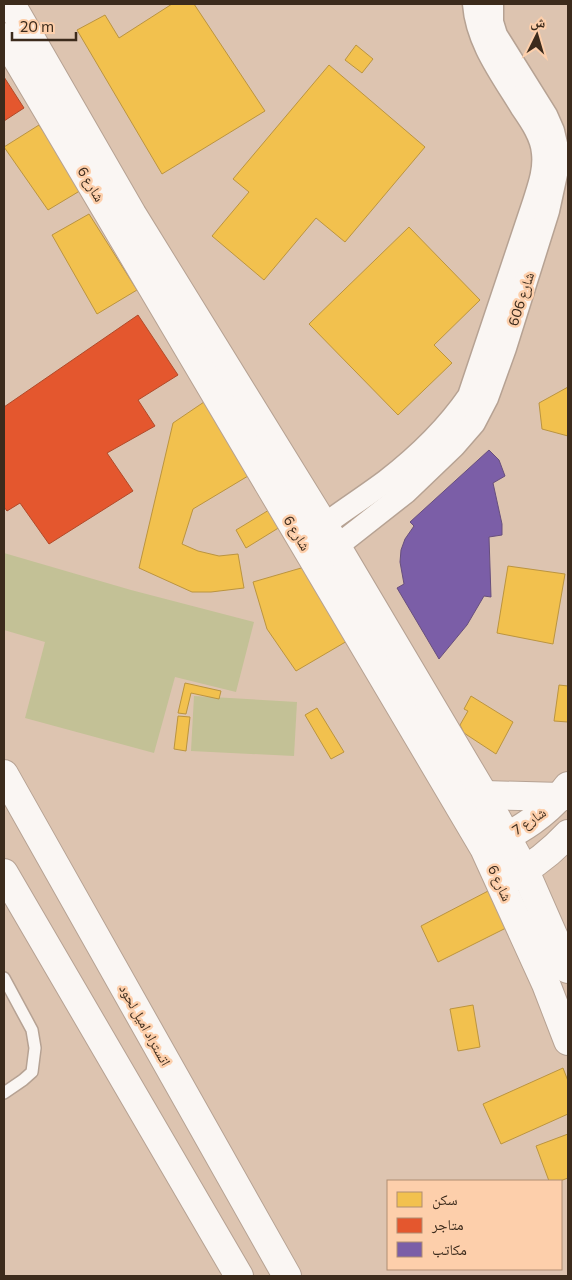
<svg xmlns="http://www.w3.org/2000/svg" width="572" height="1280" viewBox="0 0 572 1280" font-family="Commissioner,'Noto Naskh Arabic',sans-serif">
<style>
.green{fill:#c3c196}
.homes{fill:#f2c14e;stroke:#bb943f}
.shops{fill:#e4572e;stroke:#b24a29}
.offices{fill:#7b5ea7;stroke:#684f7d}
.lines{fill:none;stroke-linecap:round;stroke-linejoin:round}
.lane-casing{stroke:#b6a293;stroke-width:14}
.street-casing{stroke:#b6a293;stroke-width:25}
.secondary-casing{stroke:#b6a293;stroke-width:30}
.highway-casing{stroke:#b6a293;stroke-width:30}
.lane{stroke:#faf6f3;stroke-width:11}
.street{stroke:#faf6f3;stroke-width:22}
.secondary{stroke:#faf6f3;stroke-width:28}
.highway{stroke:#faf6f3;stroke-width:28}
.labels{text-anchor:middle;stroke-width:5;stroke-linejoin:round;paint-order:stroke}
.street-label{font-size:14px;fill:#3c2b1c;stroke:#fdcfab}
</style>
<rect width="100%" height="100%" fill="#ddc4b0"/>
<g class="green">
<polygon points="4,553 131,590 254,622 236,692 175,677 154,753 25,718 45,642 4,630"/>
<polygon points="194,696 297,702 294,756 191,751"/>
</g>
<g class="homes">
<polygon points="172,4 194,4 265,111 162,174 77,30 105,15 119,38"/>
<polygon points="356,45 373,59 362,73 345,60"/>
<polygon points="329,65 425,147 345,242 316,218 264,280 212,236 249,192 233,179"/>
<polygon points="39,125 83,189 48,210 4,147"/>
<polygon points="89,214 137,290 97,314 52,235"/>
<polygon points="409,227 480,300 434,345 452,363 398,415 309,324"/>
<polygon points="568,387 568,436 542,429 539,403"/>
<polygon points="204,402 253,473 193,509 182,544 198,551 219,556 238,554 244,588 211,592 192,592 139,568 173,423"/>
<polygon points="269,510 280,527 246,548 236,530"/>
<polygon points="308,566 354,637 296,671 267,629 253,582"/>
<polygon points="508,566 565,574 553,644 497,633"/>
<polygon points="185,683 221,691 219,699 191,693 186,714 178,713"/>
<polygon points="559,685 568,686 568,722 554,721"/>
<polygon points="471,696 513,722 496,754 464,733 460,725 468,711 464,709"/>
<polygon points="317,708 344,752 331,759 305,715"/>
<polygon points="178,716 190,717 186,751 174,749"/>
<polygon points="490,890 508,927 438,962 421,926"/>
<polygon points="473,1005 480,1047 458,1051 450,1009"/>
<polygon points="563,1068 568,1081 568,1114 501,1144 483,1104"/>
<polygon points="568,1134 568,1178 560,1181 549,1181 536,1146"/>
</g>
<g class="shops">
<polygon points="4,77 24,108 4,121"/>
<polygon points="138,315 178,375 138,400 155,426 107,453 133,491 49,544 20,503 7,511 4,507 4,407"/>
</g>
<polygon class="offices" points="489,450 499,460 505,476 493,483 502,524 502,535 489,537 491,597 484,596 467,625 439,659 397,588 404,584 400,562 401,550 405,539 414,526 410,522"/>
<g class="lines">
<g class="lane-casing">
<polyline id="lane" points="4,978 32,1030 35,1048 32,1072 23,1080 4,1093"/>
</g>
<g class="street-casing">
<g id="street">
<path d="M324,525C344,510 366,496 386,481C417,457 447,428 469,396L534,202C539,186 545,170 543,153C542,137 531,121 522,108C502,75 477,43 474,4"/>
<polyline points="336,547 406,492 454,446 474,423 487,398 505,348 548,211 558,165 557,148 553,131 546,115 496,35 492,22 492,4"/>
</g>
</g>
<g class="secondary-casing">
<g id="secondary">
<polyline points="11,4 132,214 324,525 484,795 525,871 568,969"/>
<polyline points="4,37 484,848 546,984 568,1041"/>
<polyline points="484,795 561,797"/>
<path d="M488,846C519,831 548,814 568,786"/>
<path d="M508,879C531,868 551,852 568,834"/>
</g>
</g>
<g class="highway-casing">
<g id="highway">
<polyline points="4,774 287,1276"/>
<polyline points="4,873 239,1276"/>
</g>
</g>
<use href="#lane" class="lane"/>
<use href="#street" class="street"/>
<use href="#secondary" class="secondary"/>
<use href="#highway" class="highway"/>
</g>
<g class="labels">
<g class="street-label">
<text transform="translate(91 184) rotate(59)" y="5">شارع 6</text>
<text transform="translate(521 299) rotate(-72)" y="5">شارع 606</text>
<text transform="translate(297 533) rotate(59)" y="5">شارع 6</text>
<text transform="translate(529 821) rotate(-34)" y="5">شارع 7</text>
<text transform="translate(500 883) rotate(65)" y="5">شارع 6</text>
<text transform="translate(145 1025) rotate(61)" y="5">اتستراد اميل لحود</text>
</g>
</g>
<rect width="572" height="1280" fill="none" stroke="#3c2b1c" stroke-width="10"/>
<rect x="387" y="1180" width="175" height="90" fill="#fdcfab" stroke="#b08d72"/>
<rect x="397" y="1192" width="25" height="15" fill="#f2c14e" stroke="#b08d72"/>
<text x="432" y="1205" font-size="15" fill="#3c2b1c">سكن</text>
<rect x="397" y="1218" width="25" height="15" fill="#e4572e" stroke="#b08d72"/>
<text x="432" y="1230" font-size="15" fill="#3c2b1c">متاجر</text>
<rect x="397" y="1242" width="25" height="15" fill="#7b5ea7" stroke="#b08d72"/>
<text x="432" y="1255" font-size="15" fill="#3c2b1c">مكاتب</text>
<g transform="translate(537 35) rotate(5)" stroke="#fdcfab" stroke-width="4" paint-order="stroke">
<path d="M0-4L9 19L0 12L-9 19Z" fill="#3c2b1c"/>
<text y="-8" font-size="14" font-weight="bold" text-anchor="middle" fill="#3c2b1c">ش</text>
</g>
<path d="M12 32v8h64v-8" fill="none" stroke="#3c2b1c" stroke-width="2.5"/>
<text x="20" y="32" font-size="15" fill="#3c2b1c" stroke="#fdcfab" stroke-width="4" paint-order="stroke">20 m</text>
</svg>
